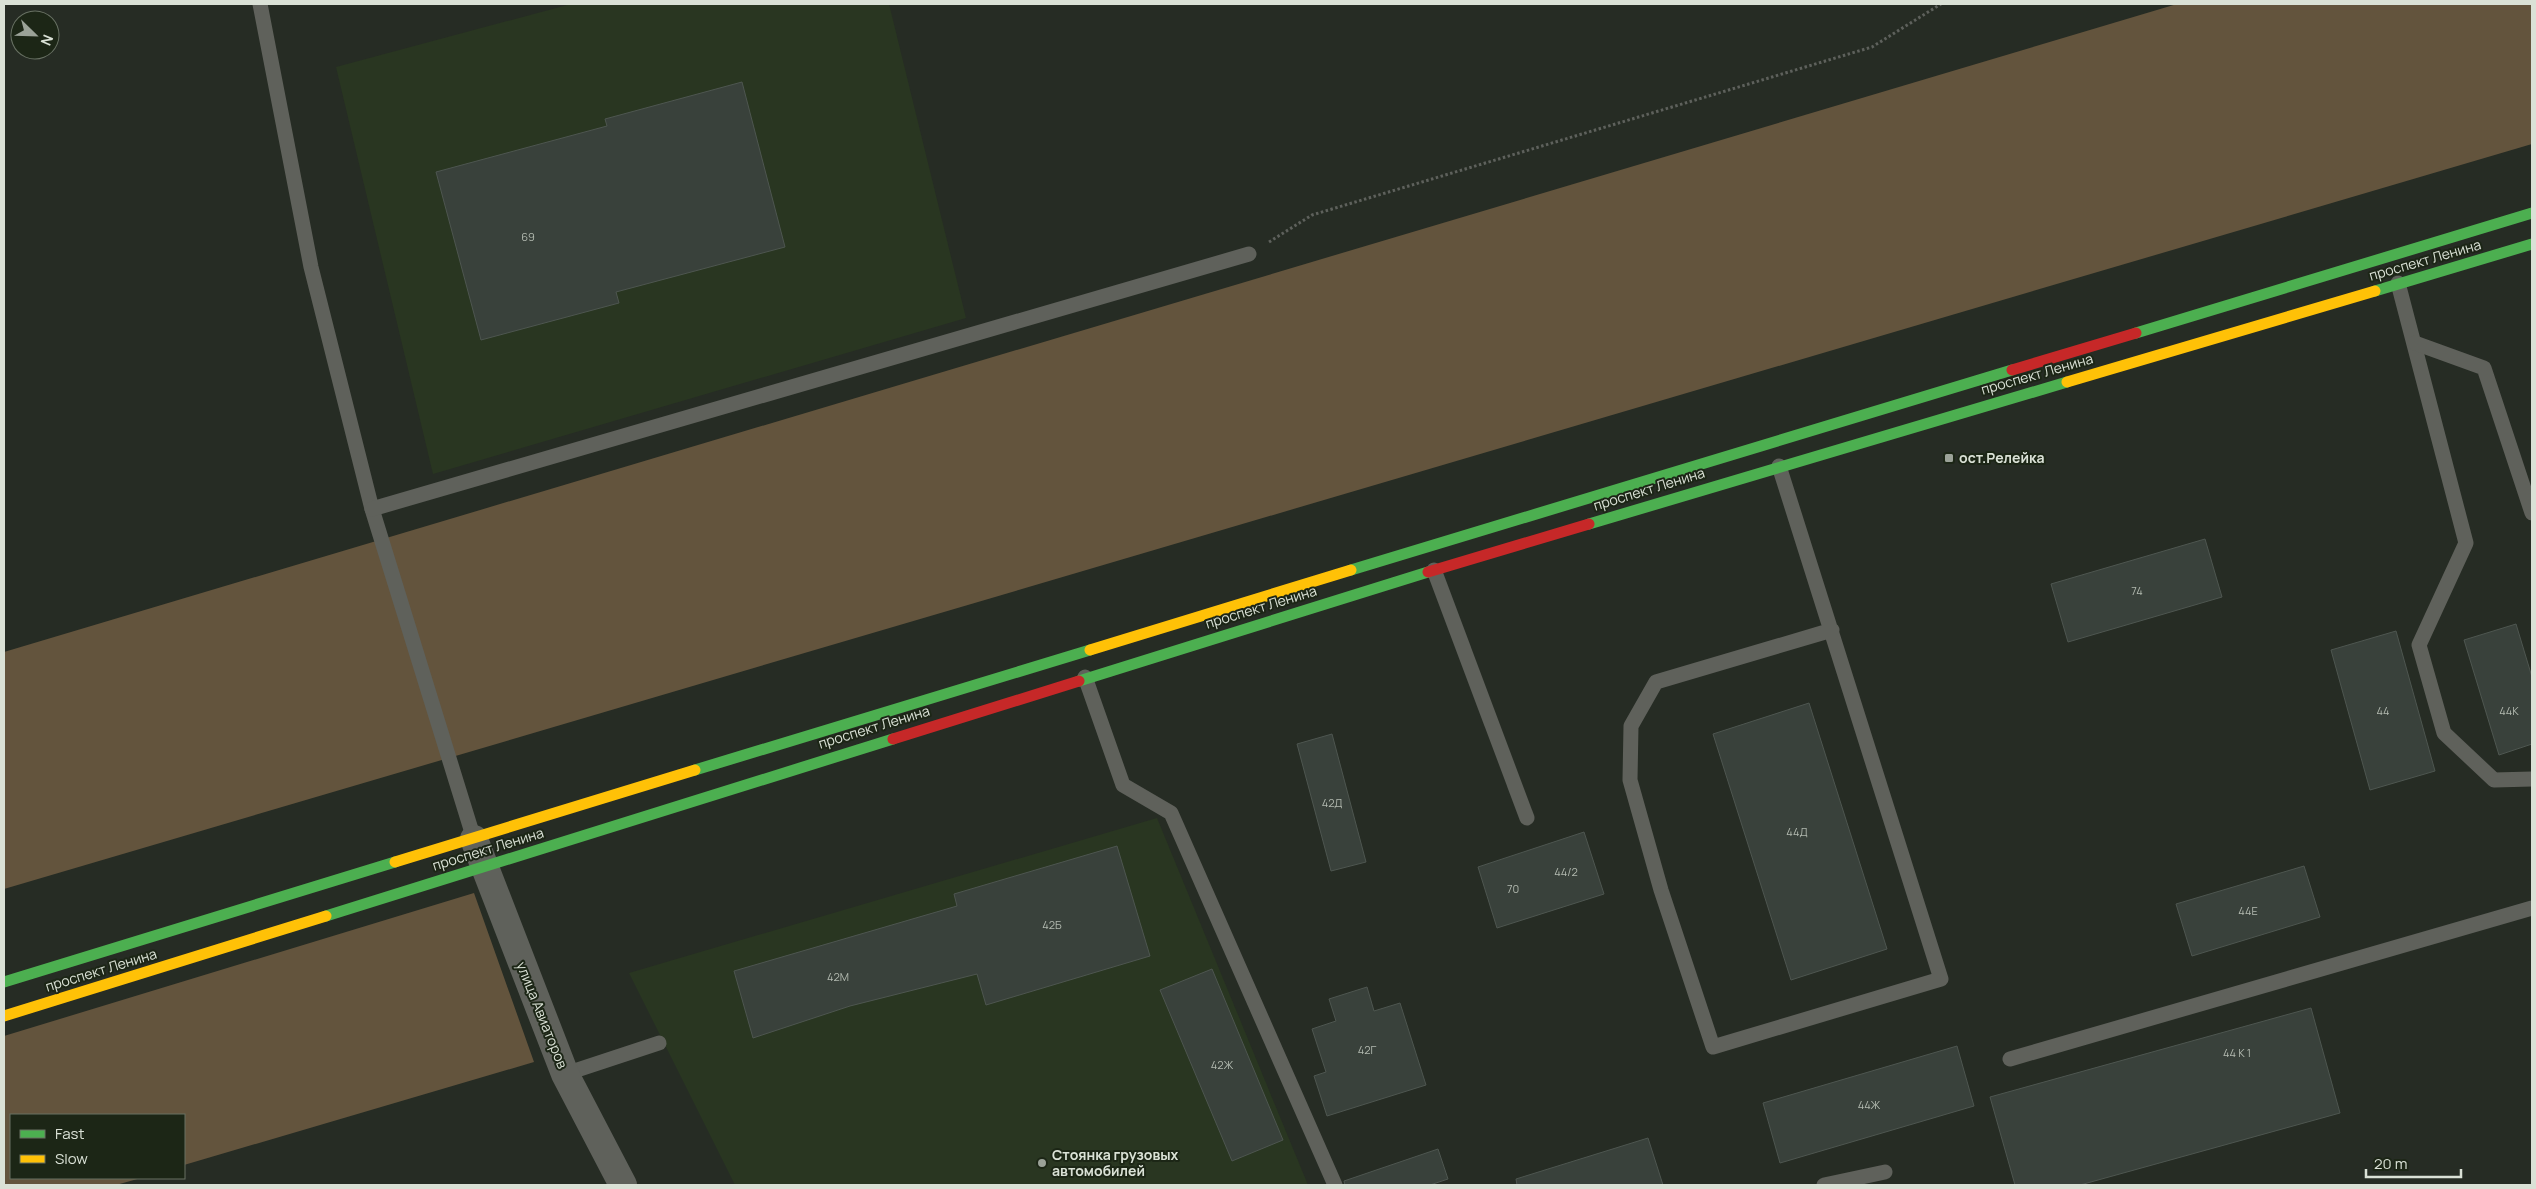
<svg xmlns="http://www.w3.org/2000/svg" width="2536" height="1189" viewBox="0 0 2536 1189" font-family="Manrope,sans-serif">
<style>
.built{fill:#293621}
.forest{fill:#63543d}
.building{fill:#39413b;stroke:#4e5650}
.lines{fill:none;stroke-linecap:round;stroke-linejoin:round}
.path{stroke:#5e615c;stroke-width:3;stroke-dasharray:2.5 2.5;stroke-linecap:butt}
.lane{stroke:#5f615b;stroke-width:15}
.street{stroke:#5f615b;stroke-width:28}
.fast{stroke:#4caf50;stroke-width:11}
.slow{stroke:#ffc107;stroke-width:11}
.jam{stroke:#c62828;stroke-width:11}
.poi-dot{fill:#9ba298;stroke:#1c2616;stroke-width:2}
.labels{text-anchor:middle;stroke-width:4;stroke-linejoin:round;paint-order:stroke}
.number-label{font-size:11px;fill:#b2b9af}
.street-label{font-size:14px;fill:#dae1d6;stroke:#1c2616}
.poi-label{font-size:14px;font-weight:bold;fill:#dae1d6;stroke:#1c2616;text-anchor:start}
</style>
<rect width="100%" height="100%" fill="#262c24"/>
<g class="built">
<polygon points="571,4 889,4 966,318 433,474 336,67"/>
<polygon points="1157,818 1308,1185 735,1185 629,973"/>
</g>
<g class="forest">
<polygon points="2177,4 2532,4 2532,144 4,889 4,652"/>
<polygon points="474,893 534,1062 184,1165 184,1115 11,1115 11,1178 141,1178 116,1185 4,1185 4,1036"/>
</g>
<g class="building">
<polygon points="742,82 785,247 616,292 619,303 481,340 436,172 607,126 605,119"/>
<polygon points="2205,539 2222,597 2068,642 2051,584"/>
<polygon points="2516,624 2532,677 2532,744 2499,755 2464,640"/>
<polygon points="2396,631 2435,771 2370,790 2331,650"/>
<polygon points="1809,703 1887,949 1791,980 1713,734"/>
<polygon points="1332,734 1366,862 1331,871 1297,744"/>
<polygon points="1584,832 1604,894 1497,928 1478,867"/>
<polygon points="1117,846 1150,956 986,1005 977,974 850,1006 753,1038 734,971 957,906 954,894"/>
<polygon points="2304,866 2320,917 2192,956 2176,904"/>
<polygon points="1212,969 1283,1140 1232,1161 1160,990"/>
<polygon points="1367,987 1374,1011 1400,1003 1426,1085 1327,1116 1314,1076 1326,1072 1312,1029 1336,1021 1329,999"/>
<polygon points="2311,1008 2340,1113 2080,1185 2015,1185 1990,1097"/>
<polygon points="1957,1046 1974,1106 1780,1163 1763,1103"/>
<polygon points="1648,1138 1663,1185 1517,1185 1516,1179"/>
<polygon points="1438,1149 1448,1179 1430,1185 1345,1185 1344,1181"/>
</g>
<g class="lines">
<polyline class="path" points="1269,242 1312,215 1872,47 1941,4"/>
<g class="lane">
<polyline points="260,4 311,267 372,509 474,839"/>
<polyline points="2398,283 2466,543 2419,645 2444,733 2494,780 2532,779"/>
<polyline points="2415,343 2484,368 2532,513"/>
<polyline points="1779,466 1941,979 1713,1047 1661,890 1630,780 1631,726 1656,682 1832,630"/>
<polyline points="372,509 1249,254"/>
<polyline points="1434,570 1527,818"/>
<polyline points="1085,677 1123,785 1171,813 1335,1185"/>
<polyline points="2010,1059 2532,908"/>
<polyline points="565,1074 659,1043"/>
<polyline points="1824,1185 1885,1172"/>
</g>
<polyline class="street" points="474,839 565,1074 623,1185"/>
<g class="fast">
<polyline points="2375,291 2532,244"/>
<polyline points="2136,333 2532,213"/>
<polyline points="1589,524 2067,382"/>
<polyline points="1351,570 2012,370"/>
<polyline points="1079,681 1428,572"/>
<polyline points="695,770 1090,650"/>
<polyline points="326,916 893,739"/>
<polyline points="4,982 395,862"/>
</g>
<g class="slow">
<polyline points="2067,382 2375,291"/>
<polyline points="1090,650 1351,570"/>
<polyline points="395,862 695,770"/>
<polyline points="4,1016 326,916"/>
</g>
<g class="jam">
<polyline points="2012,370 2136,333"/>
<polyline points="1428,572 1589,524"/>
<polyline points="893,739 1079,681"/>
</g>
</g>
<g class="poi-dot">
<rect x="1944" y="453" width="10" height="10" rx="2.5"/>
<circle cx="1042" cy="1163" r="5"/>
</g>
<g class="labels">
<g class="number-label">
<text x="528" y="241">69</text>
<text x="2137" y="595">74</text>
<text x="2383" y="715">44</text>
<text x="2509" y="715">44К</text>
<text x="1332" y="807">42Д</text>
<text x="1797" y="836">44Д</text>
<text x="1566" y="876">44/2</text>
<text x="1513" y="893">70</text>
<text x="2248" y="915">44Е</text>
<text x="1052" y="929">42Б</text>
<text x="838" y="981">42М</text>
<text x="1367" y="1054">42Г</text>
<text x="2237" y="1057">44 К 1</text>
<text x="1222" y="1069">42Ж</text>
<text x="1869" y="1109">44Ж</text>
</g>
<g class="street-label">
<text transform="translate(2425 260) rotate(-16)" y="5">проспект Ленина</text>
<text transform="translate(2037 374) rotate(-16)" y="5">проспект Ленина</text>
<text transform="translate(1649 489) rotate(-17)" y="5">проспект Ленина</text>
<text transform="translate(1261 607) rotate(-17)" y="5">проспект Ленина</text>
<text transform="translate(874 727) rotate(-17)" y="5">проспект Ленина</text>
<text transform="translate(488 849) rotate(-17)" y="5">проспект Ленина</text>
<text transform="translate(101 970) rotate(-17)" y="5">проспект Ленина</text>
<text transform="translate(542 1015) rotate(68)" y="5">улица Авиаторов</text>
</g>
<g class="poi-label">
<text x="1959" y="463">ост.Релейка</text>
<text x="1052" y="1160">Стоянка грузовых<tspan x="1052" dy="16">автомобилей</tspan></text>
</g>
</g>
<rect width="2536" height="1189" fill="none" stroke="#dae1d6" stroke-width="10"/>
<rect x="10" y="1114" width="175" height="65" fill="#1c2616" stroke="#687163"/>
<rect x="20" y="1130" width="25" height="8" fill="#4caf50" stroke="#687163"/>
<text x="55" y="1139" font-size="15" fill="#dae1d6">Fast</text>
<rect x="20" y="1155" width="25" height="8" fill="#ffc107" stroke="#687163"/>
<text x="55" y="1164" font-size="15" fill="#dae1d6">Slow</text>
<g transform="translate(35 35) rotate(113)"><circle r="24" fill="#1c2616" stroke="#687163"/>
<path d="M0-4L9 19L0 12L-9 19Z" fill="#9ba298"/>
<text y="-8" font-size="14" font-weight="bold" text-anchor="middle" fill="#dae1d6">N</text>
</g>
<path d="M2366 1169v8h95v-8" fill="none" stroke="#dae1d6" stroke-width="2.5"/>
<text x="2374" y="1169" font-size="15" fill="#dae1d6" stroke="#1c2616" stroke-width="4" paint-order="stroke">20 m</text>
</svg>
